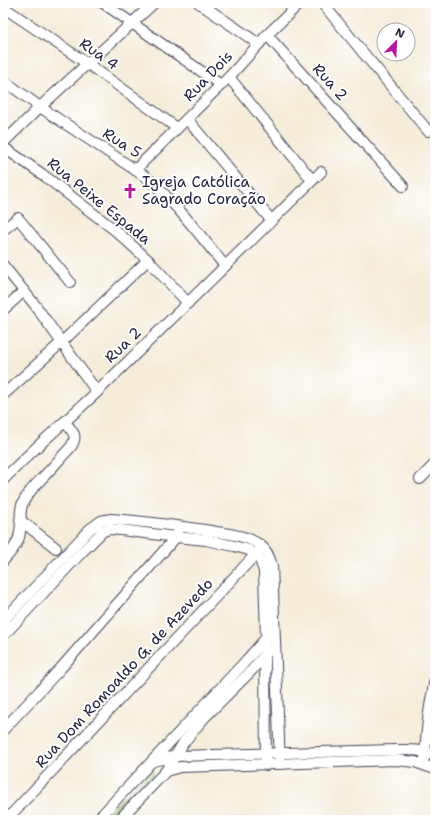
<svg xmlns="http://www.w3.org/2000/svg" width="438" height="823" viewBox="0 0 438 823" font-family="'Shantell Sans',sans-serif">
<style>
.green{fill:#98c16d;stroke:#5d7254}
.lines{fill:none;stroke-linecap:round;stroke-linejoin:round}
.minor-casing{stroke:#424053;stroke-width:12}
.minor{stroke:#fff;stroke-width:10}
.labels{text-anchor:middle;stroke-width:4;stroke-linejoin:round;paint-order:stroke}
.street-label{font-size:15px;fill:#22223b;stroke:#fff}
.poi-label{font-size:15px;fill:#22223b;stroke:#fff;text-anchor:start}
</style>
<rect width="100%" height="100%" fill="#fff"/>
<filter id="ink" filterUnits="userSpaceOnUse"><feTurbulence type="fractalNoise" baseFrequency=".025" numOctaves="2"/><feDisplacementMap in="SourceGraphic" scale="8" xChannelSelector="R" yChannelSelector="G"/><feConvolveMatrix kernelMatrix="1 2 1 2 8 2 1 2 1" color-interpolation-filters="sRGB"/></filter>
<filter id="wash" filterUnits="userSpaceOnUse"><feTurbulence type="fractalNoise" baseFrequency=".012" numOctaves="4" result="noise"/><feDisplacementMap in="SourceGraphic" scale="16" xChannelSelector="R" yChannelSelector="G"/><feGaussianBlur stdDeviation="0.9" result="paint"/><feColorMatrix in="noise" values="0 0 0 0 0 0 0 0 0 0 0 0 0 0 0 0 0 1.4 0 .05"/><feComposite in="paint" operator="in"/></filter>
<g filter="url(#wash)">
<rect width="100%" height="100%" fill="#f5edda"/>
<g class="green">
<polygon points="262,758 260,761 184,762 186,760"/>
<polygon points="149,771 152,771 153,773 153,775 152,777 112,820 101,820"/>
</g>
</g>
<g filter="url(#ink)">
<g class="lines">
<g class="minor-casing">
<g id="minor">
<polyline points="103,3 221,85"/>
<polyline points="199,3 259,44"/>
<polyline points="322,3 428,131"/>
<polyline points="3,7 88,64 177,128"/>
<polyline points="267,35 403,186"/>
<polyline points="229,77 312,180"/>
<path d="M3,80L40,107L146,177C176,203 200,235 225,266"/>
<polyline points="187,119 271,220"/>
<polyline points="3,143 40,107 154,3"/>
<polyline points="3,147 42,174 116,231 148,260 188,303"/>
<polyline points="136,169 229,77 267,35 300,3"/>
<polyline points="3,230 18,218 70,282"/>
<polyline points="3,265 35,305 97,392"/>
<polyline points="3,310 24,291"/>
<polyline points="3,395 62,342 148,260"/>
<polyline points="420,479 435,464"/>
<path d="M3,480C33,449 66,421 97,392L321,172"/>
<polyline points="20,520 56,548"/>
<path d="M3,561C10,553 19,544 20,532C22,523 19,514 22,505C27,492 38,483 47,473C55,465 62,456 70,448C79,436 73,432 65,422"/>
<path d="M3,621L90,529L101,521L111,519C144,521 178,526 211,531C227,534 246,535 260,545C267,550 270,558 272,566L280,764"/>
<polyline points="3,636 80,554 103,531 110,529 121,530 176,537 206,540 234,546 249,550 255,555 260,560 264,571 266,638 265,655 266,765"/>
<polyline points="3,730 61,668 176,537 178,533"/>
<path d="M425,757C426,731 429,706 435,680"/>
<path d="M153,761L176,756L394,750C410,750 420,749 435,755"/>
<polyline points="166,771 180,767 396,760 415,762 435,769"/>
<polyline points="6,820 255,555 259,550"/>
<polyline points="97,820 243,664 267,637"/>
<polyline points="119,820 166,771 184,742 204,718 252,670 267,652"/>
</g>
</g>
<use href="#minor" class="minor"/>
</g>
</g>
<defs>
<g id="church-bare" transform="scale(1.2)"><path d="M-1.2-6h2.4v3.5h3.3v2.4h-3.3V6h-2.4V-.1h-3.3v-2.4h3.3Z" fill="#b5179e" stroke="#fff" stroke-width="2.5" paint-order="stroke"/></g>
</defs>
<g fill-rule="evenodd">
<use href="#church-bare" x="130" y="191"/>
</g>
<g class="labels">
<g class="street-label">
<text transform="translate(99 54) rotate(35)" y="5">Rua 4</text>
<text transform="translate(208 76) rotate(-46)" y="5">Rua Dois</text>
<text transform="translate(330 82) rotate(48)" y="5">Rua 2</text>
<text transform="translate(122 143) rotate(32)" y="5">Rua 5</text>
<text transform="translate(99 201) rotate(39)" y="5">Rua Peixe Espada</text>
<text transform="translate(123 345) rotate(-44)" y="5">Rua 2</text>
<text transform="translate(124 673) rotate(-47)" y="5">Rua Dom Romoaldo G. de Azevedo</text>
</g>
<g class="poi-label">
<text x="142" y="187">Igreja Católica<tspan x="142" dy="17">Sagrado Coração</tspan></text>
</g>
</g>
<rect width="438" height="823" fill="none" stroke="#fff" stroke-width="16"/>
<g transform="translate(396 42) rotate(24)"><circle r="19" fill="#ffffff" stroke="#a7a7b1"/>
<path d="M0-3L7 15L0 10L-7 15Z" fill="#b5179e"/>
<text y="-6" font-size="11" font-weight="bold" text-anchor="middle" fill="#22223b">N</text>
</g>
</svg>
